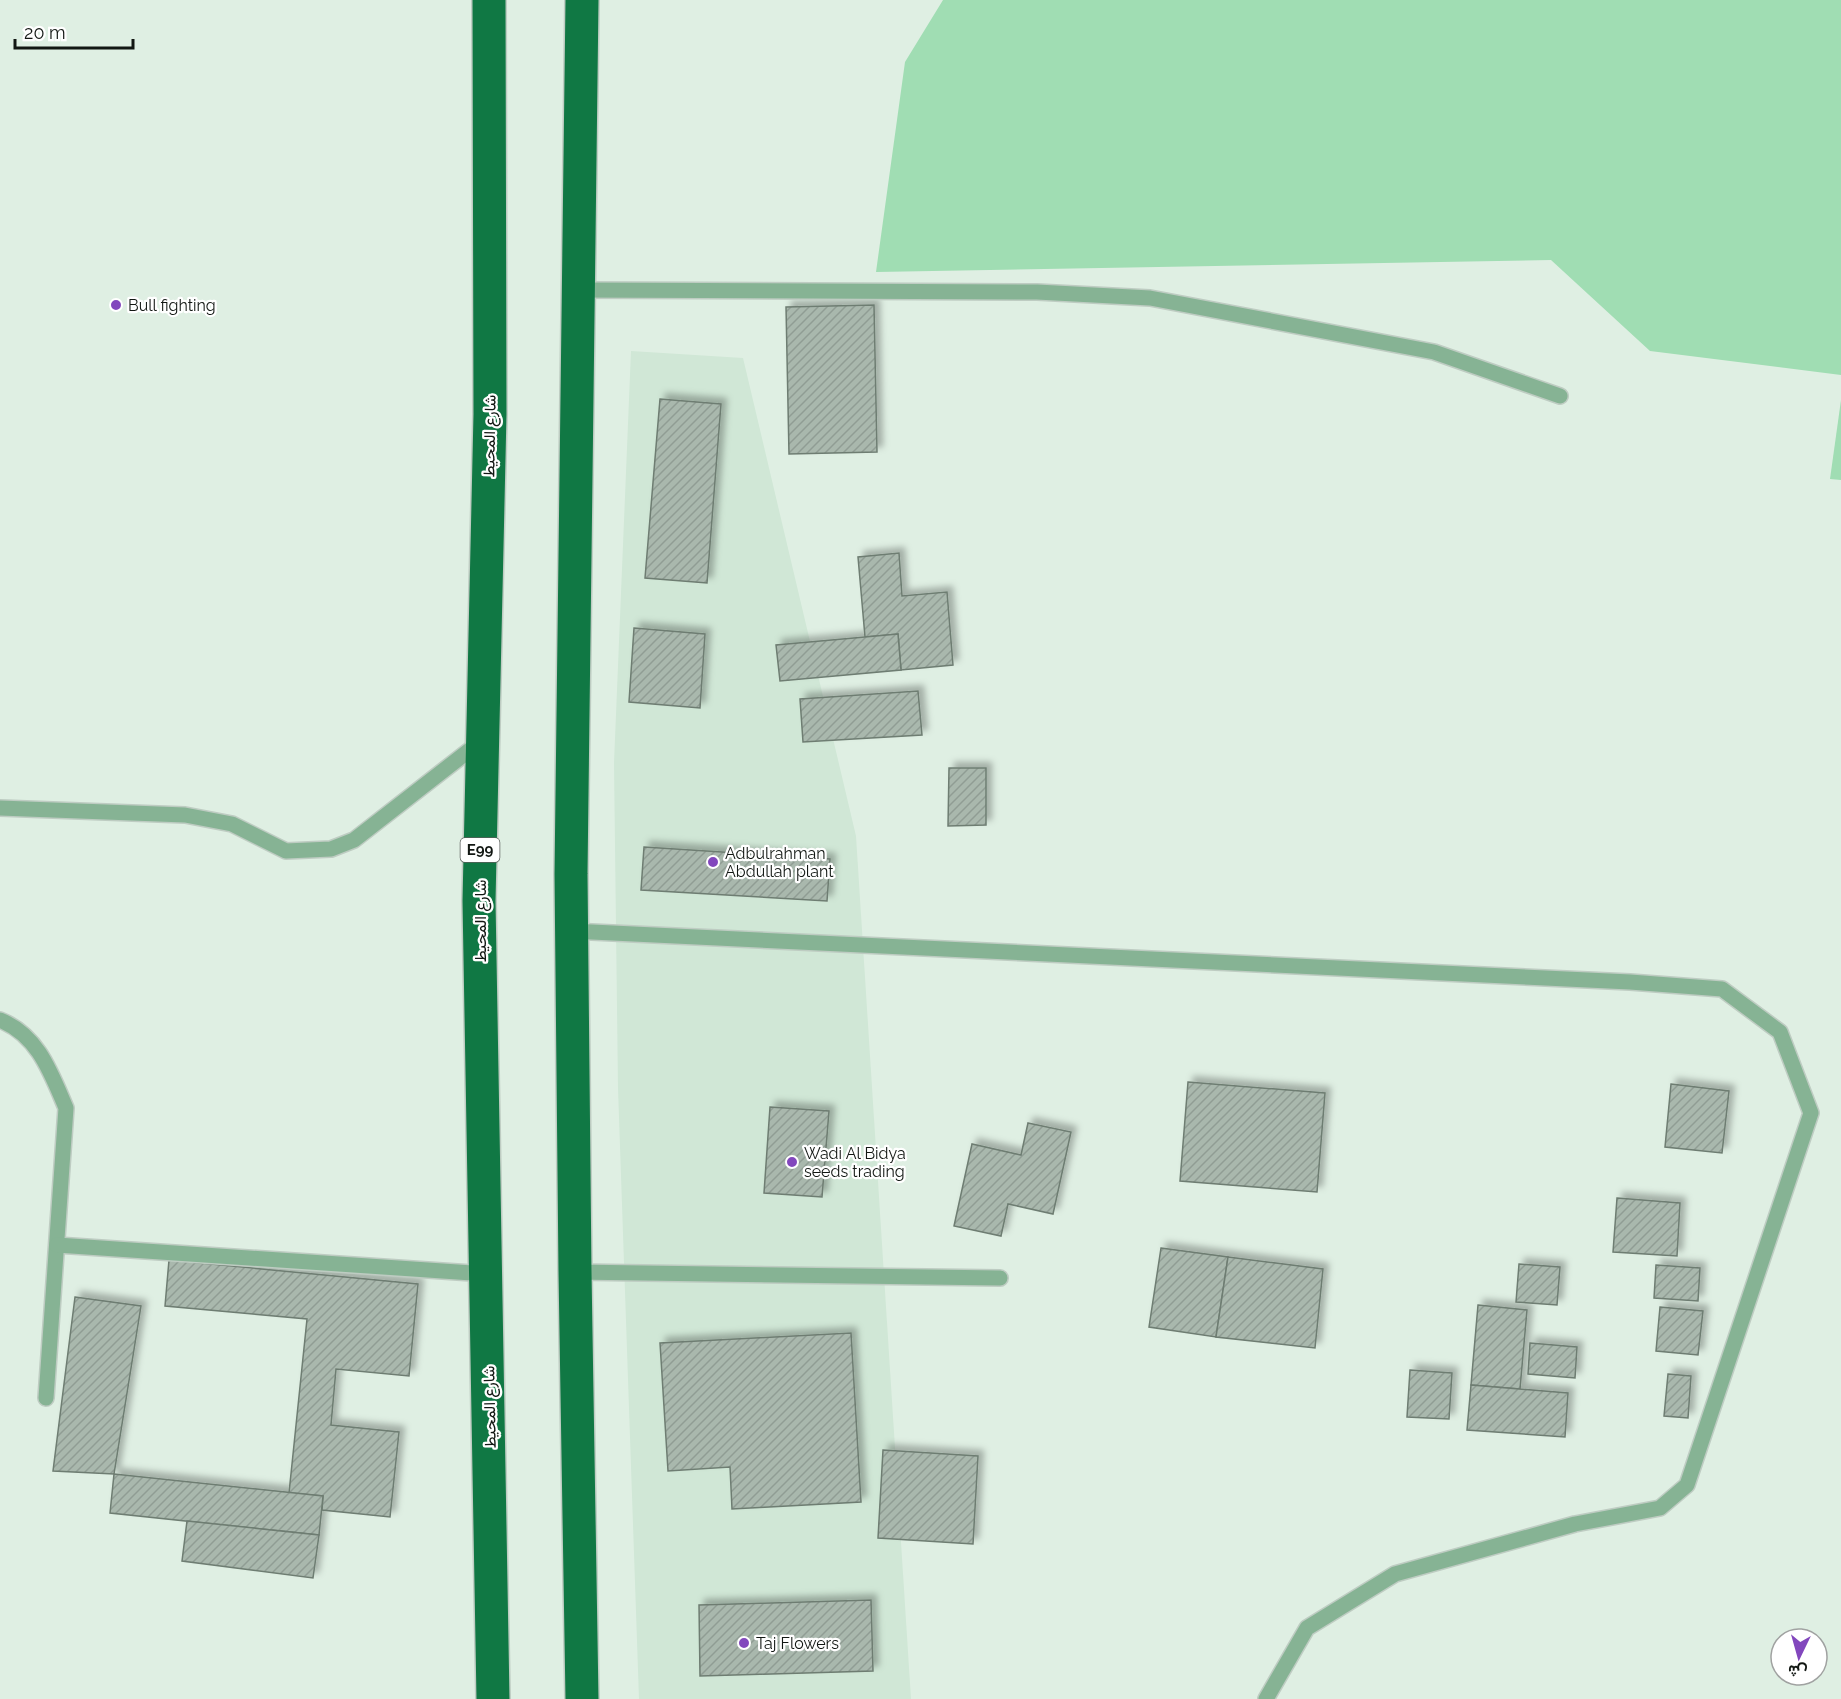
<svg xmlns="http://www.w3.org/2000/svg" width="1841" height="1699" viewBox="0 0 1841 1699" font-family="Raleway,Vazirmatn,sans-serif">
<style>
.built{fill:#d0e7d6}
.green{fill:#a0ddb3}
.building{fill:url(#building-hatch);stroke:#6e7d72;stroke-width:1.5;filter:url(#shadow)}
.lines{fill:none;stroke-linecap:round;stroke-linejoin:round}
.service-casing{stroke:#beccc2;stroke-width:18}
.trunk-casing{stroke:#beccc2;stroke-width:36}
.service{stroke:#86b394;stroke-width:15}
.trunk{stroke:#107844;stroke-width:33}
.poi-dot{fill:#8247bd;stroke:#fff;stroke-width:2}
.labels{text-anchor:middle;stroke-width:4.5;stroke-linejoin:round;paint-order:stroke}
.shield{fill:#fff;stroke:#595d5a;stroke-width:1.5}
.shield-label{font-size:15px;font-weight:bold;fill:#121713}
.poi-label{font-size:16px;fill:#121713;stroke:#fff;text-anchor:start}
.street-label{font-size:16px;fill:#121713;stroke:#fff}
</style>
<defs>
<pattern id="building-hatch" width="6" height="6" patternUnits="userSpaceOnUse" patternTransform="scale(1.5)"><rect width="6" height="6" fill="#a9b8ad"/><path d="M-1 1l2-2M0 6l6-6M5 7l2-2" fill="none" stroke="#909d94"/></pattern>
<filter id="shadow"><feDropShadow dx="5.5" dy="-5.5" stdDeviation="3" flood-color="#0004"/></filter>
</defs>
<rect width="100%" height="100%" fill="#dfefe3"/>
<polygon class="built" points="631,351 743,358 856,836 911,1699 639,1699 618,1088 614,763"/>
<g class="green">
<polygon points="943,0 1841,0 1841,375 1650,351 1551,260 876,272 905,62"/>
<polygon points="1841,400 1841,480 1830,479"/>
</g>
<g class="building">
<polygon points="874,305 877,452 789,454 786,307"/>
<polygon points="660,399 721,404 707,583 645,578"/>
<polygon points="899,553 902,596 947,592 953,665 901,670 898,634 865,637 858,557"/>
<polygon points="634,628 705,634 700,708 629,702"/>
<polygon points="898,634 901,670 780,681 776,645"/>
<polygon points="918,691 922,735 803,742 800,699"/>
<polygon points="949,768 986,768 986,825 948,826"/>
<polygon points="644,847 830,859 827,901 641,890"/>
<polygon points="1188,1082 1325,1093 1317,1192 1180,1181"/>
<polygon points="1671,1084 1729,1091 1722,1153 1665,1147"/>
<polygon points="770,1107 829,1111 822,1197 764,1193"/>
<polygon points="1028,1123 1071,1132 1053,1214 1008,1204 1001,1236 954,1226 972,1144 1021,1155"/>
<polygon points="1617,1198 1680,1203 1677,1256 1613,1252"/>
<polygon points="1161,1248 1228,1257 1216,1337 1149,1327"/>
<polygon points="1228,1257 1323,1269 1315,1348 1216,1337"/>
<polygon points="169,1260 418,1284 409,1376 336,1369 331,1425 399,1432 390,1517 322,1510 323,1496 289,1493 307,1319 165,1306"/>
<polygon points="1519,1264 1560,1267 1557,1305 1516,1302"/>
<polygon points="1656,1265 1700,1268 1698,1301 1654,1298"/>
<polygon points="75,1297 141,1306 114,1474 53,1471"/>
<polygon points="1478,1305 1527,1310 1520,1389 1471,1385"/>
<polygon points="1660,1307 1703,1311 1698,1355 1656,1351"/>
<polygon points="851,1333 861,1502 732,1509 730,1467 668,1471 660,1343"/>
<polygon points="1530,1343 1577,1347 1575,1378 1528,1374"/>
<polygon points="1410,1370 1452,1373 1449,1419 1407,1417"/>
<polygon points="1668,1374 1691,1376 1688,1418 1664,1416"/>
<polygon points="1471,1385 1568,1393 1565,1437 1467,1430"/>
<polygon points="883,1450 978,1456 973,1544 878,1538"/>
<polygon points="114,1474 323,1496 319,1535 110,1513"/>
<polygon points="187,1521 319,1535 313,1578 182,1561"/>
<polygon points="871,1600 873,1671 700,1676 699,1605"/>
</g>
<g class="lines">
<g class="service-casing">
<g id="service">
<polyline points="578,290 1037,292 1150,298 1434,352 1560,396"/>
<polyline points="0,808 185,815 232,824 286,851 331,849 354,840 480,742"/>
<polyline points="571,931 1630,982 1722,989 1780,1032 1811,1113 1687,1485 1660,1508 1575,1524 1395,1574 1307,1628 1266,1699"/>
<path d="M0,1020C38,1035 51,1073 66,1108L46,1398"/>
<polyline points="57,1245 487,1274"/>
<polyline points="575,1272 1000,1278"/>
</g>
</g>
<g class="trunk-casing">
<g id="trunk">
<polyline points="489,0 490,414 479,901 493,1699"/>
<polyline points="582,0 571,874 575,1272 582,1699"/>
</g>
</g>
<use href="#service" class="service"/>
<use href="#trunk" class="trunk"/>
</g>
<g class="poi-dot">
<circle cx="116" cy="305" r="6"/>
<circle cx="713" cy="862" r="6"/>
<circle cx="792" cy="1162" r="6"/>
<circle cx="744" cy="1643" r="6"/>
</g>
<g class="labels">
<rect class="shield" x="460.5" y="838" width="39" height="24" rx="4.5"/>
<g class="shield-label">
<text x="480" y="855">E99</text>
</g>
<g class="poi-label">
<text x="128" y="311">Bull fighting</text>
<text x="725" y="859">Adbulrahman<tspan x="725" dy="18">Abdullah plant</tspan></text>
<text x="804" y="1159">Wadi Al Bidya<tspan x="804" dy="18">seeds trading</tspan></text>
<text x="756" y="1649">Taj Flowers</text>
</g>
<g class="street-label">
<text transform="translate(489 436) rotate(-89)" y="6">شارع المحيط</text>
<text transform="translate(480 921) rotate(-90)" y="6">شارع المحيط</text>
<text transform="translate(489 1407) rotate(-91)" y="6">شارع المحيط</text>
</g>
</g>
<g transform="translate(1799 1657) rotate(185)"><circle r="28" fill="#ffffff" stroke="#a0a2a1" stroke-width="1.5"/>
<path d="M0-4.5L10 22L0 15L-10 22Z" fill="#8247bd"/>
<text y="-9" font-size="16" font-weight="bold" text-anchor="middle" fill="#121713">ش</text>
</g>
<path d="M15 39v9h118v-9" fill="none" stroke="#121713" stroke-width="3"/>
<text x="24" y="39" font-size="18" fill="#121713" stroke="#ffffff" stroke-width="4.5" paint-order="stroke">20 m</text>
</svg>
